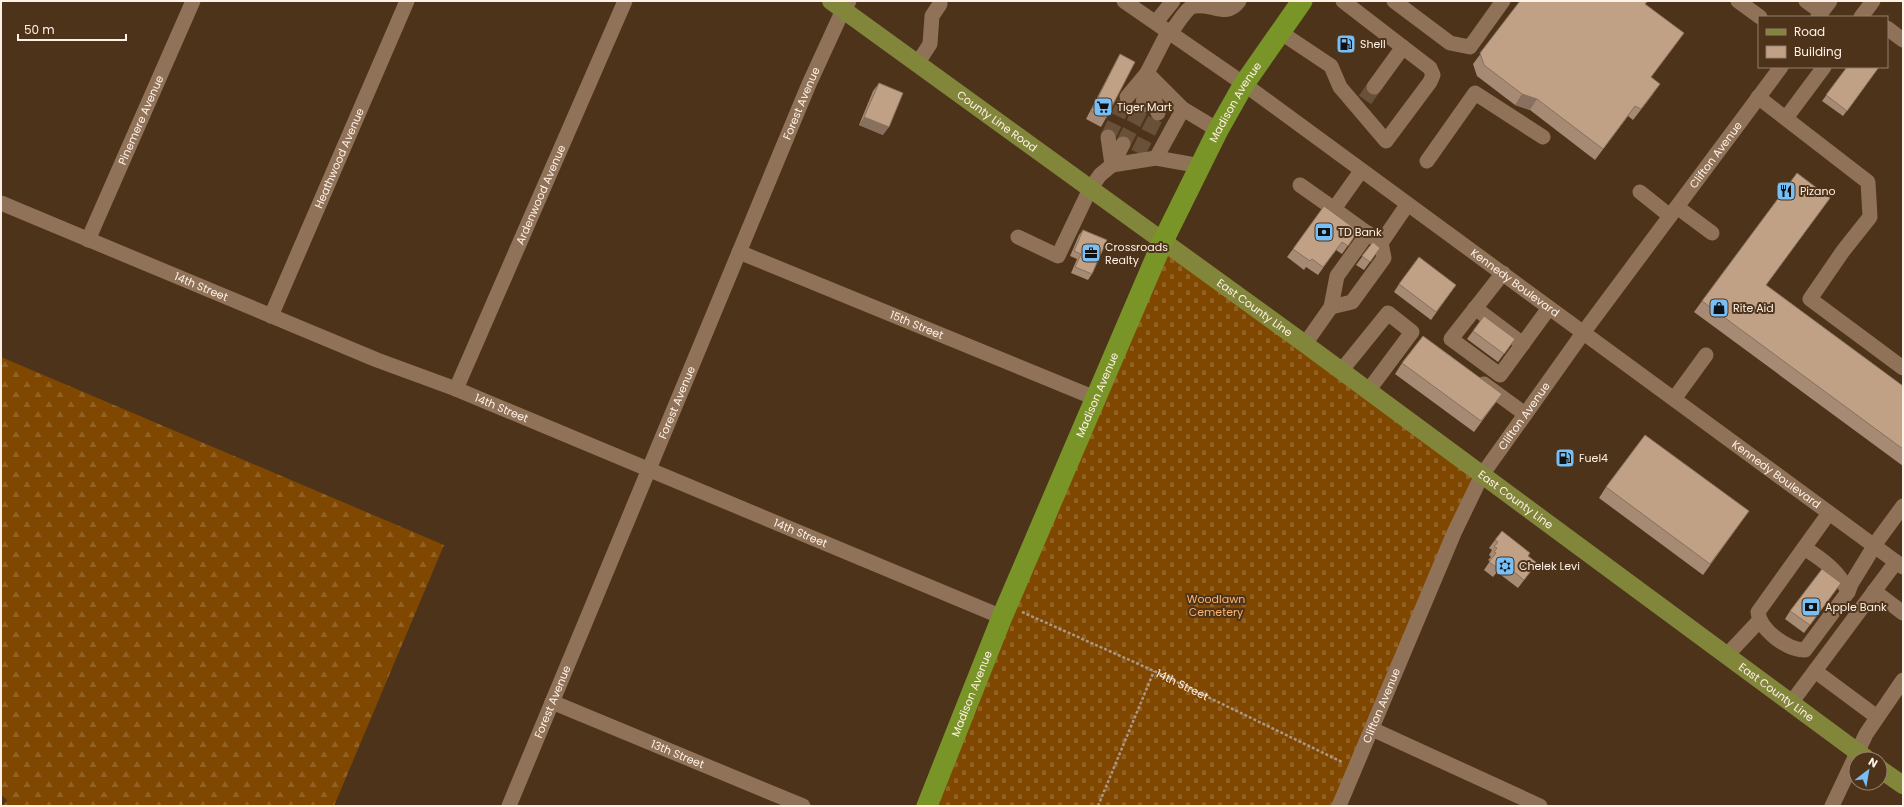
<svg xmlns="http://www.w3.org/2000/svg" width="1904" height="807" viewBox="0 0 1904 807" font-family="Poppins,sans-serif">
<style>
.forest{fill:url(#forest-firs)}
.cemetery{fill:url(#cemetery-stones)}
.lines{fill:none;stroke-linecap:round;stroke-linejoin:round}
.minor-tunnel{stroke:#685039;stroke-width:15;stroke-dasharray:15 8;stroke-linecap:butt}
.path{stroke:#ab9785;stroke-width:2.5;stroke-dasharray:3 2;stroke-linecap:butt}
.minor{stroke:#8f7258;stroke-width:15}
.major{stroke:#82863b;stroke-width:18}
.highway{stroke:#799427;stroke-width:21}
.wall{fill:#a68a73}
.shaded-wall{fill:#87715e}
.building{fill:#c1a186;stroke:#87715e}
.labels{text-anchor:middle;stroke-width:4;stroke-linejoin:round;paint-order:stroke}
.poi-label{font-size:11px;fill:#fff1e6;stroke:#4d331a;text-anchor:start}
.street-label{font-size:11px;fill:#fff1e6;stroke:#4d331a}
.park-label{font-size:11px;fill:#fdb471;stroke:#4d331a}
</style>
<defs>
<pattern id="forest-firs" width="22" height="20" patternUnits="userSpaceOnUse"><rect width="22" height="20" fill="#7f4700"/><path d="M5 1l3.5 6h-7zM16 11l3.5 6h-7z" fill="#926225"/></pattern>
<pattern id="cemetery-stones" width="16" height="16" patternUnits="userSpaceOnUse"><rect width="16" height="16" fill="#7f4700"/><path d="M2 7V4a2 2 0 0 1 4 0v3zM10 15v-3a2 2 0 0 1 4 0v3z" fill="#926225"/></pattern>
</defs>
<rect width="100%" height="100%" fill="#4d331a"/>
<polygon class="forest" points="1,357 444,545 334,806 3,806 7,800 1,795"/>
<polygon class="cemetery" points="1163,241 1482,475 1339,806 927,806"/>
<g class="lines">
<g class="minor-tunnel">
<polyline points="1365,100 1374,87"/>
<polyline points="1108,137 1127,97"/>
<polyline points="1123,144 1143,105"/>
<polyline points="1138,153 1158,113"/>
</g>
<g class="path">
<path id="s1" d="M1022,612L1154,671L1342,762"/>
<polyline points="1098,806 1154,671"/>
</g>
<g class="minor">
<path id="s2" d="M1124,1L1244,84L1903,567"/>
<polyline points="1394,1 1450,43 1470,47 1503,1"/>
<polyline points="1738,1 1760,17"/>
<polyline points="1806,1 1821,12"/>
<polyline points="1818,17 1830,1"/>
<polyline points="1861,17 1873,1"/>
<polyline points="1156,22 1173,1"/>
<polyline points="1887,28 1903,40"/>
<path d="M1171,32C1177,25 1183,13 1191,7C1211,0 1225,20 1239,1"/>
<polyline points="1280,32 1331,66 1340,87 1386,141 1430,82 1433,75 1430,68 1343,1"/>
<polyline points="917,64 930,44 932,16 940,4 940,1"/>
<polyline points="1147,73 1183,109 1218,130"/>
<polyline points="1148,74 1158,113"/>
<polyline points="1374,87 1403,47"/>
<polyline points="1127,97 1147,73 1169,30"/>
<polyline points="1758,97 1868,182 1870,217 1843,251 1810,299 1903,368"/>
<polyline points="1143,105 1146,80"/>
<polyline points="1786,118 1824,67"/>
<polyline points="1108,137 1112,165 1114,164"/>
<polyline points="1156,158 1183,109"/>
<polyline points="1427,161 1475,93 1543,137"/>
<polyline points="1112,165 1156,158 1201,166"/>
<polyline points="1300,185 1334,209 1361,171"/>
<polyline points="1640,192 1670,216"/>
<path id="s3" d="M1,203L377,360L456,389L1002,617"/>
<polyline points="1677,207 1712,233"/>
<polyline points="1018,237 1058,256 1090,189 1100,175 1112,165 1123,144"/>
<path id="s4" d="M88,240L193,1"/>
<polyline points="1381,243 1407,205"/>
<path id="s5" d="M739,252L1095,398"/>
<polyline points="1503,273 1451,339 1500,375 1549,308"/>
<polyline points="1331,307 1352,302 1384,258 1381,243 1334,209"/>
<polyline points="1475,308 1523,344"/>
<path id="s6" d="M271,316L407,1"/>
<polyline points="1305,344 1331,307 1337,276 1368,233"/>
<polyline points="1341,371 1388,313 1412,332 1368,391"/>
<polyline points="1484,384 1525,414"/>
<path id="s7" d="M456,389L625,1"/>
<polyline points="1674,399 1706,355"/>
<path d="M1829,513L1758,612C1760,630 1787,650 1805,650L1848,592L1851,584L1878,540L1903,506"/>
<path d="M1804,548C1822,559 1840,572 1848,592"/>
<polyline points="1874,591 1903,613"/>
<polyline points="1727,655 1759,621"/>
<polyline points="1815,671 1877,717"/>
<path id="s8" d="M552,702L803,806"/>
<polyline points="1791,703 1896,562"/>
<polyline points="1372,729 1540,806"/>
<path id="s9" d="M509,806L809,84L843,10L849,1"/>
<path id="s10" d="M1339,806L1454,533L1482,475L1583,333L1781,67"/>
<polyline points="1832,806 1866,734 1903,680"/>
</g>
<g class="major">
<path id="s11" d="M831,1L1305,344L1867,759"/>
<polyline points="1880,769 1903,785"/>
</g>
<path class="highway" id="s12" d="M927,806L1002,617L1163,241L1218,130L1244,84L1302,1"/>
</g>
<g class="wall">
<polygon points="1520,1 1648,1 1645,5 1684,33 1651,77 1653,94 1633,120 1628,116 1595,160 1530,110 1515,105 1477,76 1473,64"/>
<polygon points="1120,54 1106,118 1101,127 1086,119 1115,63"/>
<polygon points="1847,67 1879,67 1843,116 1822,101"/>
<polygon points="879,83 883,135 859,125 873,91"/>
<polygon points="1830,198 1766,285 1903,386 1903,466 1694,312 1702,301"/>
<polygon points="1083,230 1092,274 1088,280 1071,273 1077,259 1070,256 1079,235"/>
<polygon points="1358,231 1342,254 1336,250 1318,275 1306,267 1304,270 1287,257 1293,249"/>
<polygon points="1373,242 1380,248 1364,270 1356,265"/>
<polygon points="1399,284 1456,285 1431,320 1394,292"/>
<polygon points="1484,316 1515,339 1498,362 1467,339"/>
<polygon points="1402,363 1502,394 1474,432 1395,374"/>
<polygon points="1606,487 1749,511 1703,575 1599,498"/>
<polygon points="1495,540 1528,556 1537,563 1518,588 1497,572 1493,577 1484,570 1490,561 1488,560 1491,557 1489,555 1492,550 1489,548"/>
<polygon points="1841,583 1804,633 1785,619 1790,611"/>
</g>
<g class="shaded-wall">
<polygon points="1660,84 1653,94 1633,120 1641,109"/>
<polygon points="1522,94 1537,99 1530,110 1515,105"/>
<polygon points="1635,106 1628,116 1595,160 1603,149"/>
<polygon points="864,117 889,127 883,135 859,125"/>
</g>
<g class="building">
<polygon points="1520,1 1647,1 1645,4 1684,33 1651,77 1660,84 1641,109 1635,106 1603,149 1537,99 1522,94 1484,65 1480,53"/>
<polygon points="1120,54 1135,62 1106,118 1091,111"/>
<polygon points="1847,67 1879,67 1847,111 1826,95"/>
<polygon points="879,83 903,93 889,127 864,117"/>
<polygon points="1797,173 1830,198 1766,285 1903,386 1903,449 1702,301"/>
<polygon points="1324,206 1358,231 1348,246 1342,242 1323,267 1312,259 1310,261 1293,249"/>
<polygon points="1083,230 1107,240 1092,274 1075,267 1081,254 1074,251"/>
<polygon points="1373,242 1380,248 1370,262 1362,256"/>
<polygon points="1419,257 1456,285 1436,312 1399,284"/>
<polygon points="1484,316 1515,339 1504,354 1473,331"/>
<polygon points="1423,336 1502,394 1481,421 1402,363"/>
<polygon points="1645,435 1749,511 1710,564 1606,487"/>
<polygon points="1502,531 1530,553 1528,556 1537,563 1524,580 1503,563 1499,569 1489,562 1496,553 1494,552 1497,548 1494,547 1498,542 1495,540"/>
<polygon points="1822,569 1841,583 1810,625 1790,611"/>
</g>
<defs>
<g id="fuel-square" transform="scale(1)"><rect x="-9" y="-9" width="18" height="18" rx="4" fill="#77c0f7" stroke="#4d331a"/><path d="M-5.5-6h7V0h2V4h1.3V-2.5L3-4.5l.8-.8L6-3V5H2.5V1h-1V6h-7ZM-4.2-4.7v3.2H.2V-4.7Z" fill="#111"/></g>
<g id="supermarket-square" transform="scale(1)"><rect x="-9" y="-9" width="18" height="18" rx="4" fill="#77c0f7" stroke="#4d331a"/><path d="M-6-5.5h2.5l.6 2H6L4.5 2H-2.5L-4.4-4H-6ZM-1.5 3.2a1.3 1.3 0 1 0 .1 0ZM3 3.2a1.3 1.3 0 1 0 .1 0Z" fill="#111"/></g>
<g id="restaurant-square" transform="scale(1)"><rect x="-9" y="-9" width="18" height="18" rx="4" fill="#77c0f7" stroke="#4d331a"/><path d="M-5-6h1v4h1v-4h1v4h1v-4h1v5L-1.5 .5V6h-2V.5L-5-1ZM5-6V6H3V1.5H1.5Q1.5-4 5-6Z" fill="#111"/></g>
<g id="bank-square" transform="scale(1)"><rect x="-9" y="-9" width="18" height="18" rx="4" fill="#77c0f7" stroke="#4d331a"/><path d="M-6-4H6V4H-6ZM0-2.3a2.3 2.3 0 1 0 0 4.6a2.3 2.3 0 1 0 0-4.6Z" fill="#111"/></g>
<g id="office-square" transform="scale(1)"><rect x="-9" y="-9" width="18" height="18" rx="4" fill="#77c0f7" stroke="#4d331a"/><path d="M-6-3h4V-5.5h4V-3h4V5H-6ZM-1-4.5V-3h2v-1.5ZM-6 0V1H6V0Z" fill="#111"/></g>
<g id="shop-square" transform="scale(1)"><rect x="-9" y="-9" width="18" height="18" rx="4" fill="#77c0f7" stroke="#4d331a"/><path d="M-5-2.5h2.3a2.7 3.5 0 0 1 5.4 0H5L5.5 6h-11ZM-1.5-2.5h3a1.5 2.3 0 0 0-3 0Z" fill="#111"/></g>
<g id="synagogue-square" transform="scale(1)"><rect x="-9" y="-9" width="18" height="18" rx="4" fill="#77c0f7" stroke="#4d331a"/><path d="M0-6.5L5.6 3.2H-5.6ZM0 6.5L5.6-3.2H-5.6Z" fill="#111"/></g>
</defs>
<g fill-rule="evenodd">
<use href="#fuel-square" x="1346" y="44"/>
<use href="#supermarket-square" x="1103" y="107"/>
<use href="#restaurant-square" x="1786" y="191"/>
<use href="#bank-square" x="1324" y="232"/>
<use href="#office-square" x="1091" y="253"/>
<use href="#shop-square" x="1719" y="308"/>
<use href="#fuel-square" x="1565" y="458"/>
<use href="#synagogue-square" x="1505" y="566"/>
<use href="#bank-square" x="1811" y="607"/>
</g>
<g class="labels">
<g class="poi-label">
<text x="1360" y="48">Shell</text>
<text x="1117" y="111">Tiger Mart</text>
<text x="1800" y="195">Pizano</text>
<text x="1338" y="236">TD Bank</text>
<text x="1105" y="251">Crossroads<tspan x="1105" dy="13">Realty</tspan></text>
<text x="1733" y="312">Rite Aid</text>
<text x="1579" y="462">Fuel4</text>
<text x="1519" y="570">Chelek Levi</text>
<text x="1825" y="611">Apple Bank</text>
</g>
<g class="street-label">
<text dy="4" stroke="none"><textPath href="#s12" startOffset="769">Madison Avenue</textPath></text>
<text dy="4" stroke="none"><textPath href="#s9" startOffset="761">Forest Avenue</textPath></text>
<text dy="4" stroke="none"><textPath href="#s4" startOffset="131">Pinemere Avenue</textPath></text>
<text dy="4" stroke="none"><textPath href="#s11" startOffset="205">County Line Road</textPath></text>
<text dy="4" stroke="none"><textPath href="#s10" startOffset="757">Clifton Avenue</textPath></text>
<text dy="4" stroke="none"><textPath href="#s6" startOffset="172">Heathwood Avenue</textPath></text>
<text dy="4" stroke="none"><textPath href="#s7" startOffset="212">Ardenwood Avenue</textPath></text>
<text dy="4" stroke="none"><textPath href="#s2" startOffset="482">Kennedy Boulevard</textPath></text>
<text dy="4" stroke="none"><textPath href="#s3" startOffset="217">14th Street</textPath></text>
<text dy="4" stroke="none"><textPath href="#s11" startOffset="523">East County Line</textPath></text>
<text dy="4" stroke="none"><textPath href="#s5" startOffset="192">15th Street</textPath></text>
<text dy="4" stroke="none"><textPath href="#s12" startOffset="445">Madison Avenue</textPath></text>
<text dy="4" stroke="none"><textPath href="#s9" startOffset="437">Forest Avenue</textPath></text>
<text dy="4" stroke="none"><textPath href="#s3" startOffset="541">14th Street</textPath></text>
<text dy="4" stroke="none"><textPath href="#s10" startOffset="433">Clifton Avenue</textPath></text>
<text dy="4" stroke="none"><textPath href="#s2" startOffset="806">Kennedy Boulevard</textPath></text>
<text dy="4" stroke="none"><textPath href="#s11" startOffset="847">East County Line</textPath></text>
<text dy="4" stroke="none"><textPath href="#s3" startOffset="865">14th Street</textPath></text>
<text dy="4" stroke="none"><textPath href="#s1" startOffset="176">14th Street</textPath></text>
<text dy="4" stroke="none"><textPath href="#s11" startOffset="1171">East County Line</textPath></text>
<text dy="4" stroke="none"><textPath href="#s12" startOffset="121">Madison Avenue</textPath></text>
<text dy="4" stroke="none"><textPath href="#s9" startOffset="113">Forest Avenue</textPath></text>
<text dy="4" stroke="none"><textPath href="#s10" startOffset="109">Clifton Avenue</textPath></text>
<text dy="4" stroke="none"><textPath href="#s8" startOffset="136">13th Street</textPath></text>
</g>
<g class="park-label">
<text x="1216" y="603">Woodlawn<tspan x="1216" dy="13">Cemetery</tspan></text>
</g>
</g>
<rect width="1904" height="807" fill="none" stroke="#fff1e6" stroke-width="4"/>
<rect x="1758" y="16" width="130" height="52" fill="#4d331a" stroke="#947f6c"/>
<rect x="1766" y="29" width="20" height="6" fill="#82863b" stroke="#947f6c"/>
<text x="1794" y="36" font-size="12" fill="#fff1e6">Road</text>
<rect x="1766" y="46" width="20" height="12" fill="#c1a186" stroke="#947f6c"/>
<text x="1794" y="56" font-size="12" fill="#fff1e6">Building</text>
<g transform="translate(1868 771) rotate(31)"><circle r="19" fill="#4d331a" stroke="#947f6c"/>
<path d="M0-3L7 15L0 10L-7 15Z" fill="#77c0f7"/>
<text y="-6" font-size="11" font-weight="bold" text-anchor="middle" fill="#fff1e6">N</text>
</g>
<path d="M18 34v6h108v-6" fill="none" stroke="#fff1e6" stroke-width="2"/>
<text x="24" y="34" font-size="12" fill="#fff1e6" stroke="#4d331a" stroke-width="3" paint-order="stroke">50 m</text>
</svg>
